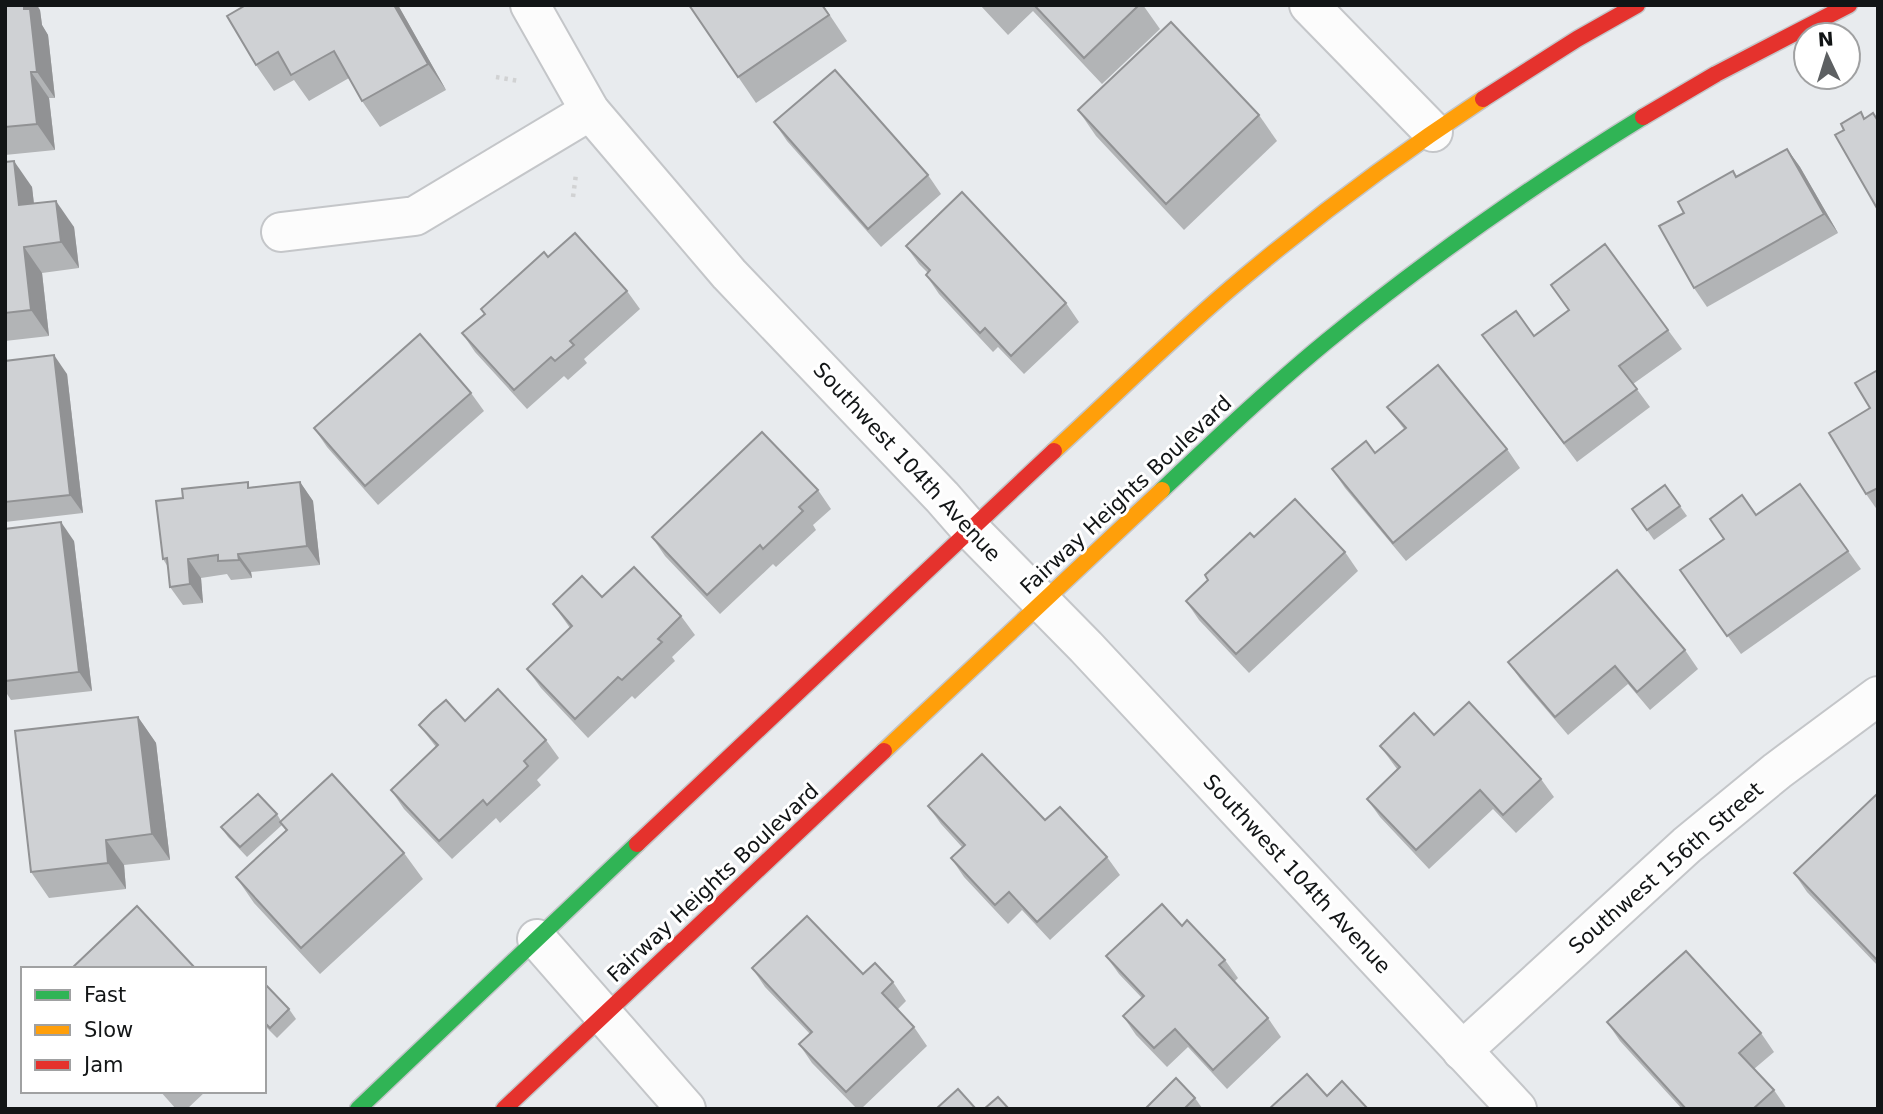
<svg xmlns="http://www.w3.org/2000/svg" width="1883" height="1114" viewBox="0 0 1883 1114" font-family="'DejaVu Sans',sans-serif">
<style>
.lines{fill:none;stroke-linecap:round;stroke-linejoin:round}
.street-casing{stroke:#c4c6c9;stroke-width:42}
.fast-casing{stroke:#c4c6c9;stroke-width:19}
.slow-casing{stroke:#c4c6c9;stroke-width:19}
.jam-casing{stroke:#c4c6c9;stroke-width:19}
.path{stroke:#d1d2d3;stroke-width:4.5;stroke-dasharray:3.5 5;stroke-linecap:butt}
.street{stroke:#fcfcfc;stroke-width:38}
.fast{stroke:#30b455;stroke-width:16}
.slow{stroke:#ff9f0a;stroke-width:16}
.jam{stroke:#e5322d;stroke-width:16}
.wall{fill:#b2b4b6}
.shaded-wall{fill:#919294}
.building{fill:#cfd1d4;stroke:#919294;stroke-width:2}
.labels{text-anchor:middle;stroke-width:6;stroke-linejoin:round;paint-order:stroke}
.street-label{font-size:21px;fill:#121516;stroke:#fff}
</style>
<rect width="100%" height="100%" fill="#e8ebee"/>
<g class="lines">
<g class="street-casing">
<g id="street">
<polyline points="530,5 590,111 729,274 942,497 970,529 1086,647 1517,1109"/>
<polyline points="1309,5 1433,132"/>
<polyline points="281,232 415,216 590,111"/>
<polyline points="537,939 686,1109"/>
<polyline points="1462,1051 1687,845 1777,771 1878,696"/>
</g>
</g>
<g class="fast-casing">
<g id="fast">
<path d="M1162,490C1216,439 1270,388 1327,341C1427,259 1533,185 1643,117"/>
<polyline points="358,1109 637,844"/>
</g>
</g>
<g class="slow-casing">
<g id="slow">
<path d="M1054,451C1113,397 1170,340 1231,288C1311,220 1395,157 1483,99"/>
<polyline points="884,751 1162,490"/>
</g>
</g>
<g class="jam-casing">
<g id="jam">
<polyline points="1483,99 1577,39 1637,5"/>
<polyline points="1643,117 1716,74 1849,5"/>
<polyline points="637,844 1054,451"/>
<polyline points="504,1109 884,751"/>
</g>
</g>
<g class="path">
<polyline points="496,77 519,81"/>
<polyline points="573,197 576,174"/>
</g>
<use href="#street" class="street"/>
<use href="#fast" class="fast"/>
<use href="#slow" class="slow"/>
<use href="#jam" class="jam"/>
</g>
<g class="wall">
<polygon points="5,5 40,10 42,25 48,35 55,98 49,98 55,150 5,155"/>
<polygon points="398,5 446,90 380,127 362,101 349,78 309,101 294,80 274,91 256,65 227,16"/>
<polygon points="689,5 823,5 847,41 756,103"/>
<polygon points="980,5 1143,5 1160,29 1102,84 1033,11 1008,35"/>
<polygon points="1078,110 1259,115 1277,141 1184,230 1096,136"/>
<polygon points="774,122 928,175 941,194 881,247 787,141"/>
<polygon points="1787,149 1800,167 1838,233 1707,307 1694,288 1737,176"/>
<polygon points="5,162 32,187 34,204 74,227 79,268 42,273 49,336 5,341"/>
<polygon points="906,246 1066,303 1079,322 1024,374 998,347 993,352 939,294 926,275 928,273 919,264"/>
<polygon points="548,257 627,291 640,309 584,359 587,363 568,380 564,376 527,409 475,352 462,333 484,314 481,309"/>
<polygon points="1551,285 1668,330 1682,349 1633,384 1650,407 1577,462 1482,335 1534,336 1569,310"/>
<polygon points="5,361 67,374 83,513 5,522"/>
<polygon points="1878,370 1878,511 1866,494 1870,408"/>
<polygon points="471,393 484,411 378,505 327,447 314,428"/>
<polygon points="1387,407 1507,449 1520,468 1406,561 1345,488 1332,469 1375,453 1404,429"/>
<polygon points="300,482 313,501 320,565 251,572 252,578 231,580 227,574 201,578 203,603 183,605 170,587 168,567 163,559 183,498 251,487"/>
<polygon points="1800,484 1861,569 1741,654 1680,570"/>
<polygon points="1665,485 1687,516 1654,540 1632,509"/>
<polygon points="818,490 831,509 813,525 816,530 776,567 773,564 720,614 665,556 652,537"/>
<polygon points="5,529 74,541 92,691 11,700 5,691"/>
<polygon points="1345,552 1358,571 1249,673 1199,620 1186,601"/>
<polygon points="602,597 681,616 695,635 672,657 675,661 635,699 632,696 588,738 541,688 527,669 570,628 553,604"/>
<polygon points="1685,650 1698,669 1650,710 1628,684 1568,735 1521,680 1508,662"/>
<polygon points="138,717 156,743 170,860 124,865 126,889 49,898 31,872"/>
<polygon points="465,721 546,740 559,758 537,780 541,785 500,823 496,818 452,859 404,809 391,790 436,747 419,725"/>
<polygon points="1434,735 1541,779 1554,797 1516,833 1493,809 1429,869 1380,817 1367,799 1397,769 1380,746"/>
<polygon points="1878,793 1878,966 1807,892 1794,873"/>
<polygon points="928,806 1045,820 1107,857 1120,875 1050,940 1022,910 1008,924 964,877 951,858 962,847 941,824"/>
<polygon points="277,814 281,821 404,853 423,879 320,974 254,903 236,877 286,830 282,825 247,857 228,837 221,827"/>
<polygon points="1182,926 1225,960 1238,978 1234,982 1268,1018 1281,1037 1227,1089 1188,1047 1167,1067 1136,1035 1123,1016 1142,998 1119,974 1106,956"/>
<polygon points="752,968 863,974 893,982 906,1001 897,1010 914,1027 927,1046 861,1109 857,1109 812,1063 799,1044 810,1034 765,987"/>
<polygon points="264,983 289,1009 296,1019 277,1038 264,1025"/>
<polygon points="1607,1022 1761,1033 1774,1052 1754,1069 1774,1090 1787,1109 1682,1109 1620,1041"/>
<polygon points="160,1091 206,1091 187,1109 176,1109"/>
<polygon points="1195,1098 1202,1108 1201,1109 1145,1109"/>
</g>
<g class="shaded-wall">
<polygon points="24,5 37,5 40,10 42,25 48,35 55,98 37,72"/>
<polygon points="394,5 398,5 446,90 428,64"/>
<polygon points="31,72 49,98 55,150 37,124"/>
<polygon points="1787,149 1800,167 1838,233 1824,214"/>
<polygon points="14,161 32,187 37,231 19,205"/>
<polygon points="56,201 74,227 79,268 61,242"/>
<polygon points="24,247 42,273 49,336 31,310"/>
<polygon points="54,355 67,374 83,513 70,495"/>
<polygon points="300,482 313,501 320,565 307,546"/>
<polygon points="61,522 74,541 92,691 79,672"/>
<polygon points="238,554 251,572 252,578 239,560"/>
<polygon points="188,559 201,578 203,603 190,584"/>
<polygon points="138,717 156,743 170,860 152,834"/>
<polygon points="106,840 124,865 126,889 108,863"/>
</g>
<g class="building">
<polygon points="5,5 24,5 24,9 30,9 37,72 31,72 37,124 5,127"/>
<polygon points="246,5 394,5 428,64 362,101 334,51 291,75 278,52 256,65 227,16"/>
<polygon points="689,5 822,5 829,15 738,77"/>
<polygon points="1034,5 1139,5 1084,58"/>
<polygon points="1171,22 1259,115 1166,204 1078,110"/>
<polygon points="835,70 928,175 868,229 774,122"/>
<polygon points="1861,112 1864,119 1873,113 1878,121 1878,210 1835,135 1844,130 1841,124"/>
<polygon points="1787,149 1824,214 1694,288 1659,226 1684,213 1678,202 1733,171 1736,177"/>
<polygon points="14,161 19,205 56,201 61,242 24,247 31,310 5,313 5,162"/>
<polygon points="962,192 1066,303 1011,356 985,328 980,333 926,275 930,270 906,246"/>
<polygon points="575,233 627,291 570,341 574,345 555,361 551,357 514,390 462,333 485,314 481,309 544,252 548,257"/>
<polygon points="1605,244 1668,330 1619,366 1637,389 1564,443 1482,335 1516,311 1534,336 1569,310 1551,285"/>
<polygon points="420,334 471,393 365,486 314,428"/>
<polygon points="54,355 70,495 5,502 5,361"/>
<polygon points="1438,365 1507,449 1393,543 1332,469 1366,441 1375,453 1406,428 1387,407"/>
<polygon points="1878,370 1878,488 1866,494 1829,433 1870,408 1855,383"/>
<polygon points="762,432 818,490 799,507 803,511 763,549 760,545 707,595 652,537"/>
<polygon points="248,482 248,488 300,482 307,546 238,554 239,560 218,561 218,555 188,559 190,584 170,587 167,558 163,559 156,501 183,498 182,489"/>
<polygon points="1800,484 1848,551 1727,636 1680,570 1724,539 1710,519 1742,495 1756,515"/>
<polygon points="1665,485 1680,506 1647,530 1632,509"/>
<polygon points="1295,499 1345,552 1236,654 1186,601 1208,580 1205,575 1250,533 1254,537"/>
<polygon points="61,522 79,672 5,681 5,529"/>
<polygon points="634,567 681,616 658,639 662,642 622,680 618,677 575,719 527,669 572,626 553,604 582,576 602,597"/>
<polygon points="1617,570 1685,650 1637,692 1615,666 1555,717 1508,662"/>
<polygon points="498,689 546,740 524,761 528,766 487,805 483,800 439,841 391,790 438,745 419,725 432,712 446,700 465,721"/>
<polygon points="1469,702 1541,779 1503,815 1480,790 1416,850 1367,799 1400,767 1380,746 1414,713 1434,735"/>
<polygon points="138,717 152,834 106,840 108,863 31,872 15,731"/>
<polygon points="982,754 1045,820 1060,807 1107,857 1037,922 1009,892 995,905 951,858 965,845 928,806"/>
<polygon points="332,774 404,853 301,948 236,877 287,830 280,822"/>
<polygon points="1878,793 1878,961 1794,873"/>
<polygon points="258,794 277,814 240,847 221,827"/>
<polygon points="1162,904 1182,926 1187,920 1225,960 1219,965 1268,1018 1213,1070 1175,1029 1154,1048 1123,1016 1144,996 1106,956"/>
<polygon points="137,906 196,969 71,969"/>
<polygon points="807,916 863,974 875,963 893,982 882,993 914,1027 846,1092 799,1044 812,1032 752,968"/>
<polygon points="1686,951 1761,1033 1739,1053 1774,1090 1753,1109 1686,1109 1607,1022"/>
<polygon points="264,983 289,1009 270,1028 264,1022"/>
<polygon points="1307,1074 1327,1096 1342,1081 1368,1109 1269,1109"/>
<polygon points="1176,1078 1195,1098 1184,1109 1145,1109"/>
<polygon points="958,1089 976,1109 936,1109"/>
<polygon points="998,1097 1009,1109 984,1109"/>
</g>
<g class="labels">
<g class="street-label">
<text transform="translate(907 462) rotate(47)" y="7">Southwest 104th Avenue</text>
<text transform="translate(1126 495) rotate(-43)" y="7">Fairway Heights Boulevard</text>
<text transform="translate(1666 868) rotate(-41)" y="7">Southwest 156th Street</text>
<text transform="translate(1297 874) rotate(47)" y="7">Southwest 104th Avenue</text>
<text transform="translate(713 883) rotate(-43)" y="7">Fairway Heights Boulevard</text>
</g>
</g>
<rect width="1883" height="1114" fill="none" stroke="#121516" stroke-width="14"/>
<rect x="21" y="967" width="245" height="126" fill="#ffffff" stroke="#a0a1a2" stroke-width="2"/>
<rect x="35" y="990" width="35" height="10" fill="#30b455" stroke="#a0a1a2" stroke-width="2"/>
<text x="84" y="1002" font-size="21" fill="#121516">Fast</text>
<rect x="35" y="1025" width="35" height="10" fill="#ff9f0a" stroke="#a0a1a2" stroke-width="2"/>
<text x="84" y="1037" font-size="21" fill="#121516">Slow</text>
<rect x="35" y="1060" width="35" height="10" fill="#e5322d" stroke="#a0a1a2" stroke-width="2"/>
<text x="84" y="1072" font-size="21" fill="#121516">Jam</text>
<g transform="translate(1827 56) rotate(356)"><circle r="33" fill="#ffffff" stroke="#a0a1a2" stroke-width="2"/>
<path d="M0-5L12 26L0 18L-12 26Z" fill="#5d6062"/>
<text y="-10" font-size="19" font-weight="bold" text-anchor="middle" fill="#121516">N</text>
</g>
</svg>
